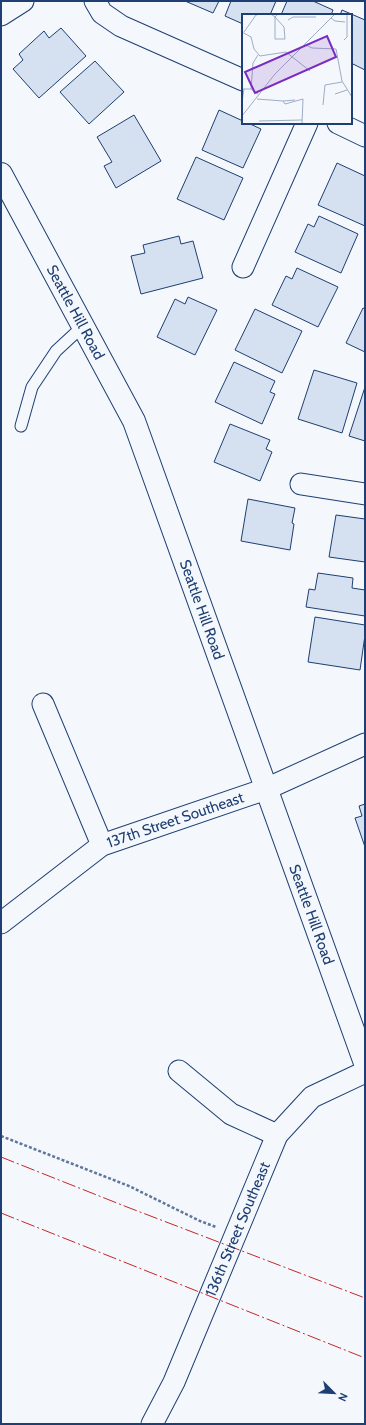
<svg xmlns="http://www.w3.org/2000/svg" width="366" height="1425" viewBox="0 0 366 1425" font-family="Cabin,sans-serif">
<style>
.building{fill:#d5e0f0;stroke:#1d3f73}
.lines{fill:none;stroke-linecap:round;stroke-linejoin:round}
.service-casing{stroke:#1d3f73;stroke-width:13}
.minor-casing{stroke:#1d3f73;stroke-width:23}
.secondary-casing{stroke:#1d3f73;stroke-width:24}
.path{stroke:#5e769c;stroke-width:2.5;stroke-dasharray:3 2;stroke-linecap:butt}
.service{stroke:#f4f7fb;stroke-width:11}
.minor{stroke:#f4f7fb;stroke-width:21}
.secondary{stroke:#f4f7fb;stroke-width:22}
.power{stroke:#c62828;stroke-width:1;stroke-dasharray:14 3 2 3;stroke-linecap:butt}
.labels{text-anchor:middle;stroke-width:3;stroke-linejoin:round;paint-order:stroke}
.street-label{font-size:15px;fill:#1d3f73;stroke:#f4f7fb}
.inset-road{fill:none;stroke:#9eadc5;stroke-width:1}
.view{fill:#7b2cbf;fill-opacity:0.15;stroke:#7b2cbf;stroke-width:2}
.inset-edge{fill:none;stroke:#1d3f73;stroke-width:2}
</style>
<rect width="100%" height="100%" fill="#f4f7fb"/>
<g class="building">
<polygon points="185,1 219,1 213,13"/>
<polygon points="231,1 276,1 270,15 243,15 243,24 225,16"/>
<polygon points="287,1 313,1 333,10 331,15 281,15"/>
<polygon points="342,10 365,20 365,70 353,64 351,69 351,15 340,15"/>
<polygon points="61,28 86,56 39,98 13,69 23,60 19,54 44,31 49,38"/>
<polygon points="95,61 124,92 89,124 60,92"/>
<polygon points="219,110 243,121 243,123 248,123 261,129 243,168 202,150"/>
<polygon points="134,115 161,161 116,188 104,166 112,162 97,137"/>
<polygon points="196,157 243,178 224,220 177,199"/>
<polygon points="337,163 365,176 365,226 318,205"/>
<polygon points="319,216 358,234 341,273 295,252 308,224 314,227"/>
<polygon points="179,236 181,244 193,241 203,278 141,294 131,256 145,253 143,245"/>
<polygon points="297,268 338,287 318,327 272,305 286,276 292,279"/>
<polygon points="188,297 217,310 195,355 157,337 175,299 185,304"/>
<polygon points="363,308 365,309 365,352 346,343"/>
<polygon points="255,309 302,331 282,373 235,350"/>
<polygon points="234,362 275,381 270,392 275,394 262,424 215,402"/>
<polygon points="314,370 357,383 342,433 298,419"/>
<polygon points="365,387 365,441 349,436"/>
<polygon points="230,424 270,440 266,449 272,452 260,481 214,462"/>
<polygon points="248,499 295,508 292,523 294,524 290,550 241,541"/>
<polygon points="336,515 365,519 365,562 329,557"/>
<polygon points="318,573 353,578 352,588 365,590 365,616 306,607 309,589 315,590"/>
<polygon points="315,617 365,625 365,635 360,670 308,662"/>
<polygon points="365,804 365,847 355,818 362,816 359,806"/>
</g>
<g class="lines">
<g class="service-casing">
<polyline id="service" points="21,426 32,387 56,351 83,326"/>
</g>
<g class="minor-casing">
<g id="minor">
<polyline points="95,1 102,13 121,26 243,80"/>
<polyline points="1,15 23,1"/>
<polyline points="338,123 365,136"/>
<polyline points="243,267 307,123"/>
<polyline points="301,484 365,494"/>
<polyline points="43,704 102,845"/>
<path id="s1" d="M1,923L102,845L266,789L365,744"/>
<polyline points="179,1071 231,1114 277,1135"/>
<path id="s2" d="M152,1424L174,1382L277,1135L312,1097L365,1072"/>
</g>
</g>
<g class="secondary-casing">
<g id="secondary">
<path id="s3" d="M1,174L134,421L365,1063"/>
</g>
</g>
<polyline class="path" points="1,1136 129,1186 200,1221 216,1227"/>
<use href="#service" class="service"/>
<use href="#minor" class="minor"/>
<use href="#secondary" class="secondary"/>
<g class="power">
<polyline points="1,1157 127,1207 365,1298"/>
<polyline points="1,1213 365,1358"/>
</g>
</g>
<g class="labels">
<g class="street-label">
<text dy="5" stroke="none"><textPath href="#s3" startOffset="157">Seattle Hill Road</textPath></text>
<text dy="5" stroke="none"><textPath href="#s3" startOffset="481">Seattle Hill Road</textPath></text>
<text dy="5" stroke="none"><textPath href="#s1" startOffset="205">137th Street Southeast</textPath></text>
<text dy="5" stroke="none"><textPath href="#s3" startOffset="805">Seattle Hill Road</textPath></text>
<text dy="5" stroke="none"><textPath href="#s2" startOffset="213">136th Street Southeast</textPath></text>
</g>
</g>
<g transform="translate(242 14)">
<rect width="110" height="110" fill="#f4f7fb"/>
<path class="inset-road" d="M29,0L33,3L42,13L43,25H33V3L36,0M89,4L93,7L103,8M46,6L51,3H74M0,18L9,23L12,35L18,42L44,38L68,57M2,18L14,1L18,0M102,26L105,23V0M64,31L70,34L94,35L100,67L110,83M0,75H9L16,80M9,75L11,49L16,41M93,80L105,76M15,85L41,87L43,90L61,85L60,110M41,87L53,86M0,88L2,75M81,91L83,71L100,68M0,102L33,60L93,0M17,107L60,106"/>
<path class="view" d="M85,22L94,43L13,79L3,58Z"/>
<rect width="110" height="110" class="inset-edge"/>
</g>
<rect width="366" height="1425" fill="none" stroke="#1d3f73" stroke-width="4"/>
<g transform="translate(334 1393) rotate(114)" stroke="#f4f7fb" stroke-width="3" paint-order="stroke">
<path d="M0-3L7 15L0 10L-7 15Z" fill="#1d3f73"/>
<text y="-6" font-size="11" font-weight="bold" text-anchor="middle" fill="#1d3f73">N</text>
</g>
</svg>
